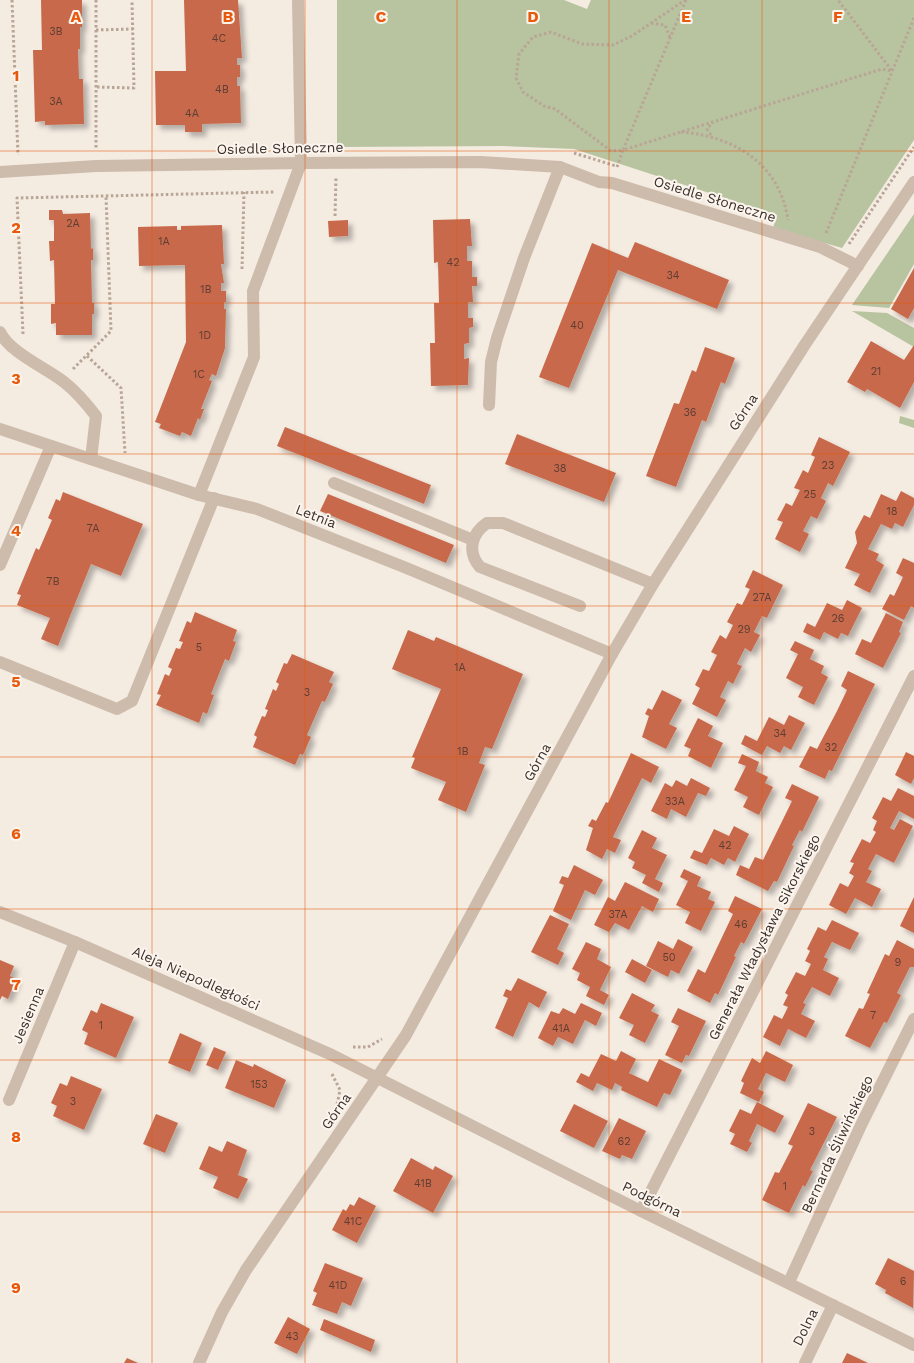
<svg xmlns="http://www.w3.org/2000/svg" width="914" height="1363" viewBox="0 0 914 1363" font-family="'Work Sans',sans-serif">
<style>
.green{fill:#b8c4a0}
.building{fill:#c8694b;filter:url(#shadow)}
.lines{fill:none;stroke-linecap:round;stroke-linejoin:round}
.path{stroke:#b9a596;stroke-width:3;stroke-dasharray:2.5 2.5;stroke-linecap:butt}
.minor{stroke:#cdbbac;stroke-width:12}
.grid{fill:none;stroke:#e8590c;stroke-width:1;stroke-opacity:0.55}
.labels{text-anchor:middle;stroke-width:4;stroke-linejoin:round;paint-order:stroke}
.number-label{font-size:11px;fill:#5e3e33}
.street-label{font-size:14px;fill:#3b302b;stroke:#fbf5ee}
.grid-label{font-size:16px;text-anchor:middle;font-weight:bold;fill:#e8590c;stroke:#fbf5ee;stroke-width:4;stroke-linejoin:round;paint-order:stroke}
</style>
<defs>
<filter id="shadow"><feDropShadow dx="4.5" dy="4.5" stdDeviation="2.5" flood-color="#0004"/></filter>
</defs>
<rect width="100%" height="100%" fill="#f4ebe1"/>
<g class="green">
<polygon points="337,0 564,0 587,9 591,0 914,0 914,140 842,248 773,228 777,215 574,149 502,146 337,147"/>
<polygon points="914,214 914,264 889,308 852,305"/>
<polygon points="852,311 887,313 914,328 914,347"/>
<polygon points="900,416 914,420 914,428 899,423"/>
</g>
<g class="building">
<polygon points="41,0 82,0 82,27 80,27 80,49 78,49 79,79 83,79 84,124 45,125 45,121 35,122 33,50 42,50"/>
<polygon points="184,0 238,0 242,58 237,58 237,65 240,65 240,77 237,77 237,86 240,86 241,123 202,124 202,132 185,132 185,125 156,125 155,71 186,71"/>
<polygon points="49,210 62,210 63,214 90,213 91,249 93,248 93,260 91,260 92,303 94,303 94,314 92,314 92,335 56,335 56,323 51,324 51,304 55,304 54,260 50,261 49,241 54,241 54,220 49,220"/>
<polygon points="470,219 472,246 467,246 467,261 472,261 472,277 477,277 477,286 472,286 473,302 468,302 468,318 473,318 473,327 469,328 469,343 464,344 464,359 469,358 468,385 431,386 430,343 435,343 434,303 439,303 438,262 434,263 433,220"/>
<polygon points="348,220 348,236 329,237 328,221"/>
<polygon points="222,225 224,264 221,264 224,283 221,283 221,291 226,291 226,302 224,302 224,309 226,309 225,348 216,376 212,374 209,380 212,381 201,409 204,409 200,420 198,418 191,436 182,432 180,436 159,428 161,424 155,422 186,342 185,265 139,266 138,227 177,226 177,230 181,230 181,226"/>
<polygon points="635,242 729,280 717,309 618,270 569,388 539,377 592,243 628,258"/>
<polygon points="914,268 914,308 908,319 891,309"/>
<polygon points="871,341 904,360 914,345 914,382 900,408 867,389 865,392 847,382"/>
<polygon points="705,347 735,358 725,384 721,382 706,422 702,420 676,487 646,476 674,403 679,404 692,370 696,372"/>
<polygon points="285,427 431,485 424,504 277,446"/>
<polygon points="517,434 616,473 604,502 505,464"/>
<polygon points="819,437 850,452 833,486 828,483 821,498 826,501 817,519 811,516 803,531 809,534 800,552 775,539 783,522 777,520 786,503 792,506 800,490 794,488 803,470 808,473 815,457 811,455"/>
<polygon points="901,491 914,498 914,505 903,527 895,523 892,529 881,524 868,549 879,554 876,560 884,565 870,593 854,585 860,574 845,568 857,543 855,532 864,515 870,518 881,494 896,501"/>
<polygon points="63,492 143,524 121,576 91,564 58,646 41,639 50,618 17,605 21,595 17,594 36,548 39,550 52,520 48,518 56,499 60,501"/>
<polygon points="328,494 454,545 446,563 320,511"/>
<polygon points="903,558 914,563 914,608 911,606 904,620 882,609 890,594 894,596 903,577 896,573"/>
<polygon points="753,570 783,585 767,618 762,616 754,632 760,635 751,652 745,648 737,664 742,666 733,684 728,681 720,697 726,700 717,717 692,704 700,688 695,685 703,669 709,671 717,655 711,652 720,635 726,639 733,625 727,622 737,603 742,605 750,589 745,587"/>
<polygon points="847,600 862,608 848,636 841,633 838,639 824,632 820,640 803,632 807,623 815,627 827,603 842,610"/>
<polygon points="195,612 237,630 233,641 236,642 229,661 225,659 211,694 214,695 207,714 203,712 199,723 156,705 161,695 157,694 165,674 169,676 172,669 168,667 176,648 180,649 183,642 179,641 187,621 191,623"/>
<polygon points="886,613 903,622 899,632 901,633 883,668 855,654 862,639 871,643"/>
<polygon points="408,630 434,641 436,637 523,674 492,749 485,747 479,763 485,765 466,812 438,800 446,782 411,768 415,758 412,757 441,689 392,669"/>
<polygon points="795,641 814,650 810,659 824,666 821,673 828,677 814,705 798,697 803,687 786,678 798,654 790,650"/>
<polygon points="292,654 334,672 329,682 333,684 325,702 322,701 307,735 311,737 303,755 300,754 295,765 253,747 257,737 254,735 262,716 265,717 268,710 265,709 273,689 276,691 279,684 276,682 284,663 287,664"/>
<polygon points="848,671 875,684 832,771 829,770 825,779 799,767 810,746 817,749 837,711 847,690 841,686"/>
<polygon points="662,690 682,700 669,724 677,728 666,749 642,737 649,716 645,714 648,708 652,710"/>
<polygon points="789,715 805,723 791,750 784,746 780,753 767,746 762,755 741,744 745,735 757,741 769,717 784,725"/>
<polygon points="698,718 713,726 708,736 723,743 711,768 688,756 691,749 684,746"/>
<polygon points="906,752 914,756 914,778 911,784 895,775"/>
<polygon points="631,753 659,767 651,783 642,778 613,837 621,840 615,853 607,849 602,859 586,850 593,828 588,826 592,819 596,821 606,802 608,803"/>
<polygon points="742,754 759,762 756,771 768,777 765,783 773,787 759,815 743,807 748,797 734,790 746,766 738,763"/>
<polygon points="691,778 710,788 706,796 698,793 686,817 671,809 667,819 651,811 665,783 672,787 676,780 687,786"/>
<polygon points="792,784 819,797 802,832 800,830 792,845 794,846 777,882 774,881 768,891 736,875 740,865 749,869 755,857 763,860 792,801 785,798"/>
<polygon points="898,788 914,796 914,819 899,811 890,828 894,830 900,819 913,826 894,863 876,854 868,869 872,871 866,882 881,889 872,907 855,898 846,914 829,905 840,883 848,887 854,876 849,873 854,863 850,862 862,839 870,843 876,832 873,830 877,821 872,818 883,797 891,801"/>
<polygon points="734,826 749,834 735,862 728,858 724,865 711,858 707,865 690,858 694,850 702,853 714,829 729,836"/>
<polygon points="642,830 657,838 652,848 667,855 655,879 663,883 659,892 642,883 646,875 632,868 635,862 628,858"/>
<polygon points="574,865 603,880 595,895 585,890 571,920 553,911 564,885 559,883 562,876 568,878"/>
<polygon points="684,869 701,877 697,886 711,892 708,899 715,902 701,931 685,923 690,912 676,905 688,881 680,877"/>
<polygon points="625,882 659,899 653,912 642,906 629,930 615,923 609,932 594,925 608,897 615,901"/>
<polygon points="735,896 762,909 744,944 741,942 734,956 736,957 718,995 715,993 710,1003 687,991 698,969 705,973 733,914 728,911"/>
<polygon points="914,897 914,933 900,926"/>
<polygon points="550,915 569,924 557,949 564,953 558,965 531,952"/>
<polygon points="832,920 859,933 850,950 832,942 824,957 828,959 823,970 839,978 830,996 812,987 803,1003 806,1004 801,1014 815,1021 806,1038 788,1029 780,1046 763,1037 774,1015 782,1019 788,1007 783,1005 788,995 785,993 796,972 805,976 811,964 805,961 810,951 807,949 818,927 826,931"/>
<polygon points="678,939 693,947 679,974 671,970 668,977 646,966 658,941 673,949"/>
<polygon points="897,940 914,949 914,967 910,967 897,993 901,995 887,1023 884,1022 870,1048 845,1036 859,1008 863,1009 870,994 867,993 885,954 889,956"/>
<polygon points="586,942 601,949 597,959 611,967 600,990 609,995 604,1005 586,996 590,987 577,980 580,973 572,969"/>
<polygon points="632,959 652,970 645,983 625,972"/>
<polygon points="0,960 14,966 10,976 16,979 8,999 2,996 0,1000"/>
<polygon points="518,978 547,992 539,1008 529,1002 513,1037 495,1028 508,998 503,996 506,989 511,991"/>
<polygon points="632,993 655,1005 651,1011 659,1015 645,1043 629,1035 634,1025 619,1018"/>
<polygon points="101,1003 134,1017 116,1058 84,1044 88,1033 82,1030 91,1010 97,1013"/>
<polygon points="581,1003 602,1013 596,1026 585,1020 573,1044 558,1037 553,1046 538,1038 551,1011 559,1014 563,1008 575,1014"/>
<polygon points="678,1008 706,1021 689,1056 686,1055 682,1063 665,1055 679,1026 671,1022"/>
<polygon points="180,1033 202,1043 190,1072 168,1063"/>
<polygon points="214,1047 226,1052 218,1070 206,1065"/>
<polygon points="621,1051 636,1059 629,1073 648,1082 659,1059 682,1070 670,1095 664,1093 657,1107 621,1090 622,1087 615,1083 612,1090 597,1083 593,1091 576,1082 581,1073 589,1077 601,1054 616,1061"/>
<polygon points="766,1051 793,1065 785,1082 766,1073 758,1089 764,1092 759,1102 740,1093 744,1083 741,1081 752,1058 760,1063"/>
<polygon points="236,1060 253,1067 254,1064 286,1080 274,1108 225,1088"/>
<polygon points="71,1076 102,1089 84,1130 53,1116 57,1106 51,1103 60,1083 67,1086"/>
<polygon points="757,1102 784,1116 775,1133 757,1124 749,1141 752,1143 747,1152 730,1144 735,1134 729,1131 740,1109 751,1114"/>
<polygon points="808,1103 837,1117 810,1170 813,1171 805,1187 803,1185 789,1213 762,1200 775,1172 779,1173 793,1146 788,1144"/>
<polygon points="574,1104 608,1121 594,1148 560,1131"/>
<polygon points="156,1114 178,1123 165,1153 143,1144"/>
<polygon points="619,1118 646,1131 632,1159 622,1155 620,1159 602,1151"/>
<polygon points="227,1141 247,1150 238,1175 248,1179 238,1199 213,1188 218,1177 199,1169 209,1146 222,1152"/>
<polygon points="411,1158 433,1170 435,1166 453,1176 433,1213 393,1191"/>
<polygon points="359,1197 376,1206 357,1243 332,1230 343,1209 346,1211 350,1204 354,1206"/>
<polygon points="888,1258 914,1271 913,1308 885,1293 886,1290 875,1284"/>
<polygon points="325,1263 363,1278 351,1306 342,1302 337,1314 312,1305 317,1293 313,1291"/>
<polygon points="288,1317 310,1329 297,1354 274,1343"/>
<polygon points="324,1319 375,1340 371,1352 320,1330"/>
<polygon points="847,1353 868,1363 842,1363"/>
<polygon points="127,1358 138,1363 124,1363"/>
</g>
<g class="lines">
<g class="path">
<polyline points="12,0 18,155"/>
<polyline points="96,0 96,149"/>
<polyline points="686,0 623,150 882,69 892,71 838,0"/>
<polyline points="651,23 665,25 670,38"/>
<polyline points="96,30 133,29"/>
<polyline points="97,87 134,88 132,0"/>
<path d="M681,132C734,136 780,164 788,220"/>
<polyline points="711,135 707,129 713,122"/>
<polyline points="574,153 616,166"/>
<polyline points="617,167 623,150 611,151 555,109 544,106 523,92 516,78 519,54 533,37 551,32 582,44 613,45 632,36 685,0"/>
<polyline points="335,216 336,177"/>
<polyline points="826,233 914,18"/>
<polyline points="849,244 914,147"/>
<polyline points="242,269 244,192"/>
<polyline points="23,334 17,198 274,192"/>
<polyline points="87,356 121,388 125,453"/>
<polyline points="73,369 111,331 106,196"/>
<polyline points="353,1047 368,1047 382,1039"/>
<polyline points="332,1074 340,1090 337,1105"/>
</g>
<g class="minor">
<polyline points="0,172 96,166 301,163 480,162 560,167"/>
<path d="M0,332C9,352 46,368 64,382C77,392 86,403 96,416L91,459"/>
<polyline points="489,405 491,362 497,338 524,258 560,167 599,182 612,183 820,247 858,266"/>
<polyline points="0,429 199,495 257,509 404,567 612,654"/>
<polyline points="334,483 473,540"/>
<polyline points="199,495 254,357 253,291 301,163 298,0"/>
<polyline points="0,565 51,446"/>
<path d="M580,606L480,567C467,552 471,534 487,523H503L653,584"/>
<polyline points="0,662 117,709 132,701 214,498"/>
<polyline points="0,912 75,942 332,1055 641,1211 914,1345"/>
<polyline points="9,1100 75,942"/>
<polyline points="641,1211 914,676"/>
<polyline points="789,1282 862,1123 914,1019"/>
<polyline points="199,1363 222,1312 246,1270 406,1035 612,654 653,584 804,346 914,182"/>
<polyline points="805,1363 833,1305"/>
</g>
</g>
<path class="grid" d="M152,0V1363M305,0V1363M457,0V1363M609,0V1363M762,0V1363M0,151H914M0,303H914M0,454H914M0,606H914M0,757H914M0,909H914M0,1060H914M0,1212H914"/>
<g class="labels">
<g class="number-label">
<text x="56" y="35">3B</text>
<text x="219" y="42">4C</text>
<text x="222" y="93">4B</text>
<text x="56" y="105">3A</text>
<text x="192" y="117">4A</text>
<text x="73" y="227">2A</text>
<text x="164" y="245">1A</text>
<text x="453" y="266">42</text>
<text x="673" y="279">34</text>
<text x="206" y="293">1B</text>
<text x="577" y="329">40</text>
<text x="205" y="339">1D</text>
<text x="876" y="375">21</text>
<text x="199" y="378">1C</text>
<text x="690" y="416">36</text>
<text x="828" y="469">23</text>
<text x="560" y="472">38</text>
<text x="810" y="498">25</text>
<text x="892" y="515">18</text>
<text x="93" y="532">7A</text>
<text x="53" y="585">7B</text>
<text x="762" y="601">27A</text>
<text x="838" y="622">26</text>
<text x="744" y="633">29</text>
<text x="199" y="651">5</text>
<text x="460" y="671">1A</text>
<text x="307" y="696">3</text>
<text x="780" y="737">34</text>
<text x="831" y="751">32</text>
<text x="463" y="755">1B</text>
<text x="675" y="805">33A</text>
<text x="725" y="849">42</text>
<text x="618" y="918">37A</text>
<text x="741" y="928">46</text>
<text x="669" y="961">50</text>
<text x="898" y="966">9</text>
<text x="873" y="1019">7</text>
<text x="101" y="1029">1</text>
<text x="561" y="1032">41A</text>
<text x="259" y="1088">153</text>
<text x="73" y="1105">3</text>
<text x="812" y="1135">3</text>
<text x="624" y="1145">62</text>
<text x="423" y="1187">41B</text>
<text x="785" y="1190">1</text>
<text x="353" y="1225">41C</text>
<text x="903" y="1285">6</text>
<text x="338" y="1289">41D</text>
<text x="292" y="1340">43</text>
</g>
<g class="street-label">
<text transform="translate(280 148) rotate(-1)" y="5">Osiedle Słoneczne</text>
<text transform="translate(715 199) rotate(17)" y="5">Osiedle Słoneczne</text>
<text transform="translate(743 412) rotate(-57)" y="5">Górna</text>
<text transform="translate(316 516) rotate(21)" y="5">Letnia</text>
<text transform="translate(537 762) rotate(-61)" y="5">Górna</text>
<text transform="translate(764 937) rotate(-63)" y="5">Generała Władysława Sikorskiego</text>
<text transform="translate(196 978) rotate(24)" y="5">Aleja Niepodległości</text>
<text transform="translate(28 1015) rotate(-67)" y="5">Jesienna</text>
<text transform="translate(336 1111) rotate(-55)" y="5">Górna</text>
<text transform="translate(837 1144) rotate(-65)" y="5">Bernarda Śliwińskiego</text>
<text transform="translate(652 1199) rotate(26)" y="5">Podgórna</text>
<text transform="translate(805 1327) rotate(-64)" y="5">Dolna</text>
</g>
</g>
<g class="grid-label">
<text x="76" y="22">A</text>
<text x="228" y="22">B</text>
<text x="381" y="22">C</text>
<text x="533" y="22">D</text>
<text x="686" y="22">E</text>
<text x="838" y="22">F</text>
<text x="16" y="81">1</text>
<text x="16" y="233">2</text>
<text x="16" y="384">3</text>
<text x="16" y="536">4</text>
<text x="16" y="687">5</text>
<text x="16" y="839">6</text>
<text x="16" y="990">7</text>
<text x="16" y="1142">8</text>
<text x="16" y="1293">9</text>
</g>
</svg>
